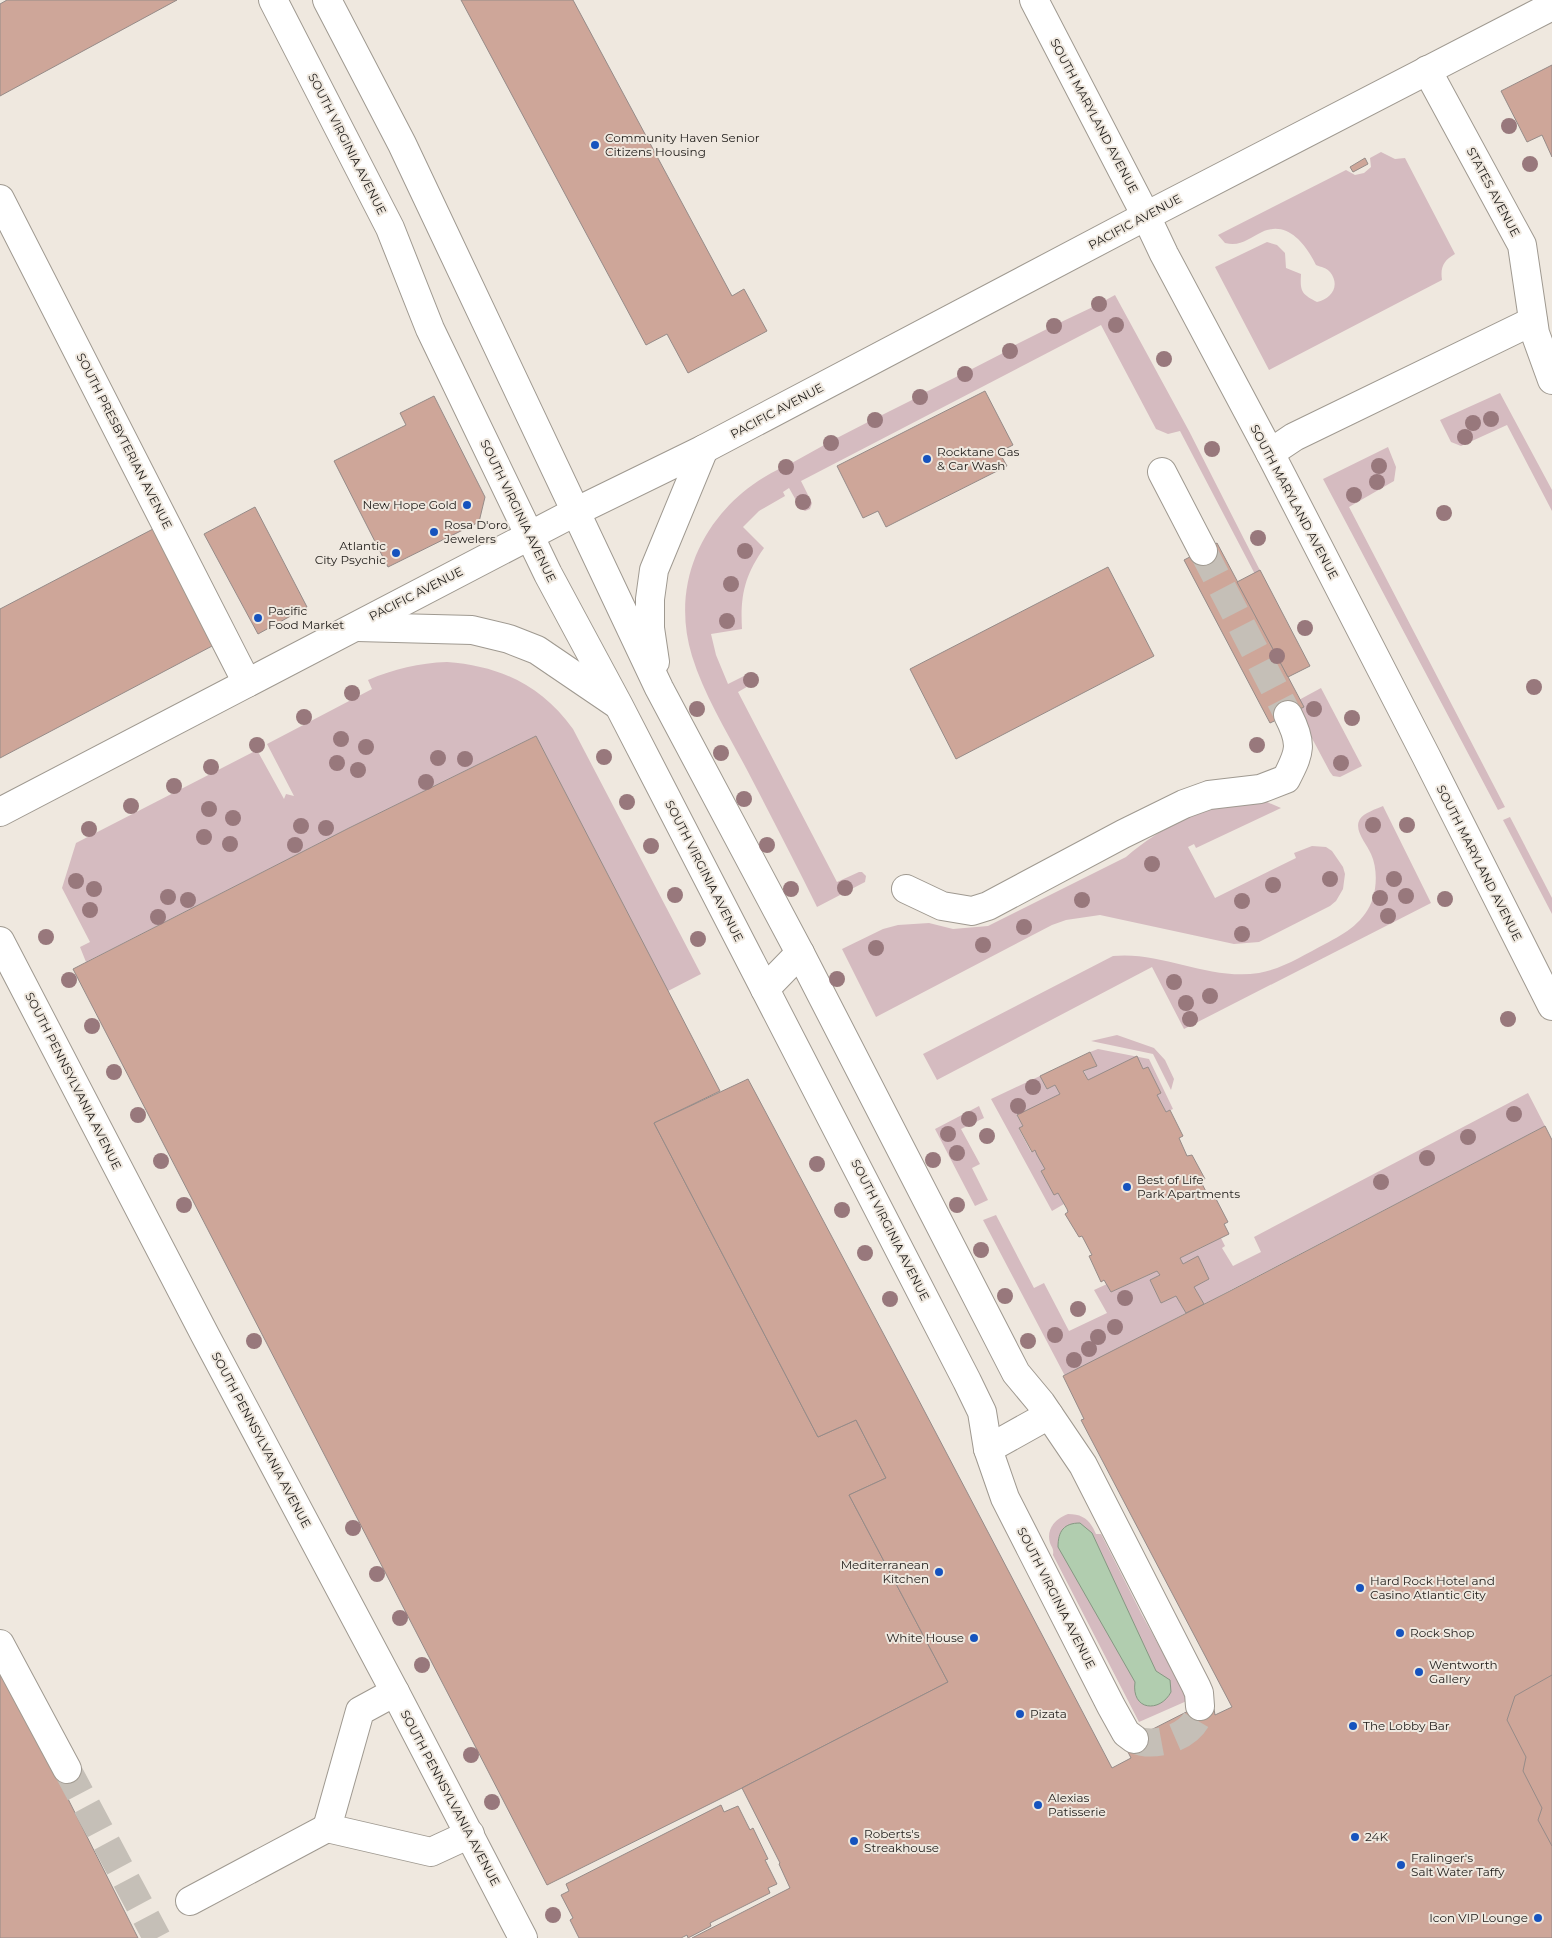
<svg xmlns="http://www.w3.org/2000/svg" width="1552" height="1938" viewBox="0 0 1552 1938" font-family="Montserrat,sans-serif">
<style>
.green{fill:#d5bbc0}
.water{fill:#b1cdaf;stroke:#859882}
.building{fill:#cea699;stroke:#968b88}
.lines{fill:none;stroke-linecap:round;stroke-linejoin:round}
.minor-tunnel{stroke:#c5bfb7;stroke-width:28;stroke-dasharray:28 14;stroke-linecap:butt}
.minor-casing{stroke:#9f9990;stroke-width:30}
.minor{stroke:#fff;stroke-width:28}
.tree{fill:#98787c}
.poi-dot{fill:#1653be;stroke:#efe8df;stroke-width:2}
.labels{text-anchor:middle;stroke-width:4;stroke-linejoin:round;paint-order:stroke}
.street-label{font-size:12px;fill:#1f1c19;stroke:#efe8df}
.poi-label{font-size:12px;fill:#1f1c19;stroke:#efe8df;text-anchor:start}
</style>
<rect width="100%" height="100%" fill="#efe8df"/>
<g class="green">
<path d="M1381,152L1395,159L1405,158L1455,254C1444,260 1440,267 1442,280L1269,370L1215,267L1267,242L1277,245L1285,253L1286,268L1301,274C1300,291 1301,294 1317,302C1331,299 1341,286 1330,272C1327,268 1321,267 1316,265C1306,245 1288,220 1262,232C1249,238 1241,247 1225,243L1218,235L1346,170L1355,175L1364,173L1371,167L1370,158Z"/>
<path d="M1115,295L1189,431L1275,600L1290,641L1180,431L1168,434L1156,429L1101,325L801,481L812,503L810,509L805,511L801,509L789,488L783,492L785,496L759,511L743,527L764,548C745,575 740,595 742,629L711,634L716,655L728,684L752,672L757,675V681L738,692L837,882L859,872H862L866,876L865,882L817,907C794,860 770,814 746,768C727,732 704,695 692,656C668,577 709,503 781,468L784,472L792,468L790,464L826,444L829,449L837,445L835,439L870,421L873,426L882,421L880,416L916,398L919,402L927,398L924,393L960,375L963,379L972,375L970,370L1005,352L1008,356L1017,351L1013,346L1049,328L1052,332L1061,328L1059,323L1095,306L1098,310L1106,305L1104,301Z"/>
<polygon points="1500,393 1552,490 1552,511 1507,425 1461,446 1451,442 1440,420"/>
<polygon points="1388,447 1396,467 1394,481 1349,507 1505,807 1498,810 1323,479"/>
<path d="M447,662C500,666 541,685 573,729L701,974L668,991L536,736L349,828L86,962L80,947L90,942L62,888L76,843L257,750L284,799L286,794L294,796L267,744L372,689L368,680C394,669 419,663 447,662Z"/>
<polygon points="1321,688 1362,766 1340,777 1333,776 1330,772 1298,712 1297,701"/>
<path d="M1250,802H1267L1281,808L1196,848L1194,844L1188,847L1215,898L1296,858L1294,853L1312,846L1326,847L1332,851L1343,867L1345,874L1343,889L1336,901L1330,906L1259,942L1234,944L1100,915L1066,920L1052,925L876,1017L842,949L883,929L898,925L929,923L953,929L988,926L1126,857C1162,826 1203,806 1250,802Z"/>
<path d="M1383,806L1431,903L1184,1029L1152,967L937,1080L923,1054L1113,956C1162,951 1210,981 1259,973C1282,969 1304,955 1325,944C1346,933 1365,922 1373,898C1377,884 1377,867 1371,854C1367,844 1353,830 1360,819C1364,813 1376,809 1383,806Z"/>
<polygon points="1510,817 1552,898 1552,914 1503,820"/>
<polygon points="1117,1035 1154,1048 1165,1060 1174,1079 1171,1090 1153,1054 1091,1041"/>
<polygon points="1098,1049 1149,1059 1173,1109 1166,1112 1157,1095 1160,1093 1148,1068 1143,1069 1137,1057 1088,1080 1084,1071 1097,1066 1090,1052"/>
<polygon points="1040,1076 1047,1089 1055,1085 1060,1094 1017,1116 1023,1126 1019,1129 1031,1152 1035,1150 1045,1169 1041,1171 1054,1194 1058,1193 1064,1204 1052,1211 991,1099"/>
<polygon points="1528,1093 1545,1126 1204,1304 1194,1287 1209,1279 1198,1257 1183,1264 1180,1258 1221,1238 1225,1246 1222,1248 1233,1266 1261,1252 1254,1237"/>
<polygon points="979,1106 984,1118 961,1129 980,1164 972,1168 988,1200 975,1206 935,1129"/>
<polygon points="996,1215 1034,1288 1044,1283 1069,1331 1107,1313 1094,1290 1107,1284 1111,1292 1157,1271 1160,1275 1150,1280 1161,1303 1176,1296 1186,1313 1065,1376 983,1220"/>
<path d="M1068,1514C1083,1514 1090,1520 1096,1534H1101L1142,1615L1189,1700L1139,1722L1053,1555C1054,1549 1052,1548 1050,1543C1046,1529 1055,1519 1068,1514Z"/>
</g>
<path class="water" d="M1080,1523L1092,1533L1156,1671L1170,1680L1171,1692C1160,1713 1131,1711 1135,1682L1058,1547C1058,1531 1064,1523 1080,1523Z"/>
<g class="building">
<polygon points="7,0 177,0 0,96 0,4"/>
<polygon points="461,0 573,0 732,296 744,289 767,331 688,373 667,334 646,345"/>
<polygon points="1552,65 1552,157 1542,135 1527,142 1501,91"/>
<polygon points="1365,158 1368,164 1353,172 1350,167"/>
<polygon points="985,391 1013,445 999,452 1007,466 886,527 878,511 863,518 837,466"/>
<polygon points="434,396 485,497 479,522 388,567 334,461 406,425 400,413"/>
<polygon points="255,507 307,607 258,634 204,534"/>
<polygon points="153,529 214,645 0,758 0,609"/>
<polygon points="1217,543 1304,707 1270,723 1184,560"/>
<polygon points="1108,567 1154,656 956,759 910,669"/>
<polygon points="1260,570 1310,666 1288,677 1237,582"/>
<polygon points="536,736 720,1091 654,1123 818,1437 856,1420 886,1478 849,1495 948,1682 742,1788 547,1885 73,969 349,828"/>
<polygon points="1090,1052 1097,1066 1083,1071 1088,1080 1137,1056 1143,1069 1148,1067 1161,1093 1157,1095 1166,1112 1170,1110 1183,1136 1179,1138 1187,1156 1192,1155 1205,1179 1201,1182 1210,1199 1215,1197 1228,1222 1224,1224 1229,1234 1180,1258 1183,1264 1198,1256 1209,1279 1194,1287 1204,1304 1186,1313 1176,1296 1161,1303 1150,1280 1160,1275 1157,1271 1111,1292 1104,1280 1101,1282 1089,1256 1092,1255 1082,1236 1079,1237 1065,1214 1068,1212 1067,1209 1058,1193 1054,1195 1041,1171 1045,1169 1037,1155 1035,1150 1032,1152 1019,1128 1023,1126 1017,1115 1060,1094 1055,1085 1047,1089 1040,1076"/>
<polygon points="748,1079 916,1395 1112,1768 1131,1758 1127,1750 1145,1733 1204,1703 1214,1709 1215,1715 1232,1707 1081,1420 1084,1419 1063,1376 1230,1291 1545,1126 1552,1140 1552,1938 692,1938 790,1888 779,1864 780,1863 742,1788 948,1682 849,1495 886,1478 856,1420 818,1437 654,1123"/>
<polygon points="0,1667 56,1775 138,1938 0,1938"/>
<polygon points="1552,1675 1552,1846 1538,1820 1542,1808 1523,1771 1526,1757 1507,1720 1515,1696"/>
<polygon points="721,1805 724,1812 738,1806 750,1830 753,1828 768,1859 765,1860 777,1884 768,1888 770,1893 710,1923 711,1926 688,1938 687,1935 681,1938 579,1938 570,1920 573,1918 561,1895 569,1891 566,1884"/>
</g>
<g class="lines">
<g class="minor-tunnel">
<polyline points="1203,551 1288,715"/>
<path d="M1134,1739C1157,1750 1200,1734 1200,1706"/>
<polyline points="67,1769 157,1938"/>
</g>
<g class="minor-casing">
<g id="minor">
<polyline points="273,0 390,228 430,329 548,574 619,706 967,1381 982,1412 988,1449 1005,1498 1111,1706 1126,1733 1134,1739"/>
<polyline points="327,0 402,144 659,688 800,953 1016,1373 1041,1403 1083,1465 1196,1686 1199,1693 1200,1706"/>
<polyline points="1034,0 1146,216 1164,254 1270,453 1426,756 1552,1006"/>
<polyline points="1427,70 1522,245 1535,333 1552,380"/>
<polyline points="0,199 247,683"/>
<polyline points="1270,453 1294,437 1533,321"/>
<polyline points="1162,472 1203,551"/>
<polyline points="357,627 472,630 509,639 537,650 615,703"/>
<polyline points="655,662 650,628 650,599 654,570 704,449"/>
<polyline points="0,812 575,512 704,449 1146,216 1552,6"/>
<path d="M906,889L942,906L972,911L988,906L1123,834L1184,804L1209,795L1260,789L1286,779C1300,752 1303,744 1288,715"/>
<polyline points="0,941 205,1335 395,1692 523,1938"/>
<polyline points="765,989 800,953"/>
<polyline points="988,1449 1049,1415"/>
<polyline points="0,1644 67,1769"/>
<polyline points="395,1692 360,1711 327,1828 431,1852 470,1834"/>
<polyline points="190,1901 327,1828"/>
</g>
</g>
<use href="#minor" class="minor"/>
</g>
<g class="tree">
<circle cx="1509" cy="126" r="8"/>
<circle cx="1530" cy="164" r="8"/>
<circle cx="1099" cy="304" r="8"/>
<circle cx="1116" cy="325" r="8"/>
<circle cx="1054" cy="326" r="8"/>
<circle cx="1010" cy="351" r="8"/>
<circle cx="1164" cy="359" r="8"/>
<circle cx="965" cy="374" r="8"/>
<circle cx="920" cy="397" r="8"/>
<circle cx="1491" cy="419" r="8"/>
<circle cx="875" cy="420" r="8"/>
<circle cx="1473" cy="423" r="8"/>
<circle cx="1465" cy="437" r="8"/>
<circle cx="831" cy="443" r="8"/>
<circle cx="1212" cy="449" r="8"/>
<circle cx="1379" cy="466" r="8"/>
<circle cx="786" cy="467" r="8"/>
<circle cx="1377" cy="482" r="8"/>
<circle cx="1354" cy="495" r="8"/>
<circle cx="803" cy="502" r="8"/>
<circle cx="1444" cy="513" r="8"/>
<circle cx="1258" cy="538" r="8"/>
<circle cx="745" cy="551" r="8"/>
<circle cx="731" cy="584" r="8"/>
<circle cx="727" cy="621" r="8"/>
<circle cx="1305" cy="628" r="8"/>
<circle cx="1277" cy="656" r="8"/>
<circle cx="751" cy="680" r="8"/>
<circle cx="1534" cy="687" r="8"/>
<circle cx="352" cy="693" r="8"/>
<circle cx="697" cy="709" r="8"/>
<circle cx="1314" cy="709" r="8"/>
<circle cx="304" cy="717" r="8"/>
<circle cx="1352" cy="718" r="8"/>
<circle cx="341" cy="739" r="8"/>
<circle cx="257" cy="745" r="8"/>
<circle cx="1257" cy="745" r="8"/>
<circle cx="366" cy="747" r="8"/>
<circle cx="721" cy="753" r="8"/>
<circle cx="604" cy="757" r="8"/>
<circle cx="438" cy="758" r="8"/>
<circle cx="465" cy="759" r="8"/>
<circle cx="337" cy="763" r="8"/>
<circle cx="1341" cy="763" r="8"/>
<circle cx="211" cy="767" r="8"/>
<circle cx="358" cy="770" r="8"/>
<circle cx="426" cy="782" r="8"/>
<circle cx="174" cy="786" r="8"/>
<circle cx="744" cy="799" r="8"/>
<circle cx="627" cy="802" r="8"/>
<circle cx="131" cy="806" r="8"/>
<circle cx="209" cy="809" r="8"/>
<circle cx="233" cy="818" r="8"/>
<circle cx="1373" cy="825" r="8"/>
<circle cx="1407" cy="825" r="8"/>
<circle cx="301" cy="826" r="8"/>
<circle cx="326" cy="828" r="8"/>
<circle cx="89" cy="829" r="8"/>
<circle cx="204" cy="837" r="8"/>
<circle cx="230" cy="844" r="8"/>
<circle cx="295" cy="845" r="8"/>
<circle cx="767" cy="845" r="8"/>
<circle cx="651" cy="846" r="8"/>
<circle cx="1152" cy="864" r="8"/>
<circle cx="1330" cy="879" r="8"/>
<circle cx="1394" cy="879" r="8"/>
<circle cx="76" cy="881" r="8"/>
<circle cx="1273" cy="885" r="8"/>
<circle cx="845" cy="888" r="8"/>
<circle cx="94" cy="889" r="8"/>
<circle cx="791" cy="889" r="8"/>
<circle cx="675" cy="895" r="8"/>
<circle cx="1406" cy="896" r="8"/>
<circle cx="168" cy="897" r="8"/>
<circle cx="1380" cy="898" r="8"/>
<circle cx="1445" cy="899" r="8"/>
<circle cx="188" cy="900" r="8"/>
<circle cx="1082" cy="900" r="8"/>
<circle cx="1242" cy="901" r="8"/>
<circle cx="90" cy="910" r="8"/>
<circle cx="1388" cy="916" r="8"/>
<circle cx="158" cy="917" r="8"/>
<circle cx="1024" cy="927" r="8"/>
<circle cx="1242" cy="934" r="8"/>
<circle cx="46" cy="937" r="8"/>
<circle cx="698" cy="939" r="8"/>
<circle cx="983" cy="945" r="8"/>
<circle cx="876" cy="948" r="8"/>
<circle cx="837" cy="979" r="8"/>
<circle cx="69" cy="980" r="8"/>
<circle cx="1174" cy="982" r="8"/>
<circle cx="1210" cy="996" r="8"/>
<circle cx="1186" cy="1003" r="8"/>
<circle cx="1190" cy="1019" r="8"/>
<circle cx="1508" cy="1019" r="8"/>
<circle cx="92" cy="1026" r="8"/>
<circle cx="114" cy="1072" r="8"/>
<circle cx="1033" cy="1087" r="8"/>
<circle cx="1018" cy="1106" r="8"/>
<circle cx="1514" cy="1114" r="8"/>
<circle cx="138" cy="1115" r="8"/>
<circle cx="969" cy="1119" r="8"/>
<circle cx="948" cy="1134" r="8"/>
<circle cx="987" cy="1136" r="8"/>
<circle cx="1468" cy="1137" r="8"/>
<circle cx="957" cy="1153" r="8"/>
<circle cx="1427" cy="1158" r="8"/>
<circle cx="933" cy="1160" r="8"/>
<circle cx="161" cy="1161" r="8"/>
<circle cx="817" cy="1164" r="8"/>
<circle cx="1381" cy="1182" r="8"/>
<circle cx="184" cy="1205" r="8"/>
<circle cx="957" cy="1205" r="8"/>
<circle cx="842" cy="1210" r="8"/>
<circle cx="981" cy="1250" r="8"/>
<circle cx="865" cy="1253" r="8"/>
<circle cx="1005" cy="1296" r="8"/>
<circle cx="1125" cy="1298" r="8"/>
<circle cx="890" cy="1299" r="8"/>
<circle cx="1078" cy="1309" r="8"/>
<circle cx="1115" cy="1327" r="8"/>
<circle cx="1055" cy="1335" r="8"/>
<circle cx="1098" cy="1337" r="8"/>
<circle cx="254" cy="1341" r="8"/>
<circle cx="1028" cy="1341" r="8"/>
<circle cx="1089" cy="1349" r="8"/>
<circle cx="1074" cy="1360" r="8"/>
<circle cx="353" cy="1528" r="8"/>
<circle cx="377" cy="1574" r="8"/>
<circle cx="400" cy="1618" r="8"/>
<circle cx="422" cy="1665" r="8"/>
<circle cx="471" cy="1755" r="8"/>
<circle cx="492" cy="1802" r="8"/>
<circle cx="553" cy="1915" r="8"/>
</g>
<g class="poi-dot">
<circle cx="595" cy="145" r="5"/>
<circle cx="927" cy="459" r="5"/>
<circle cx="467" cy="505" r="5"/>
<circle cx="434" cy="532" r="5"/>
<circle cx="396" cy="553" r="5"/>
<circle cx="258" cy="618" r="5"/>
<circle cx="1127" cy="1187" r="5"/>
<circle cx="939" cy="1572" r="5"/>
<circle cx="1360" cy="1588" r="5"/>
<circle cx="1400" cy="1633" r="5"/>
<circle cx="974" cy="1638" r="5"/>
<circle cx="1419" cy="1672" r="5"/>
<circle cx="1020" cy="1714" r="5"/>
<circle cx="1353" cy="1726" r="5"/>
<circle cx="1038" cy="1805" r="5"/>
<circle cx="1355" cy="1837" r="5"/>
<circle cx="854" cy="1841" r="5"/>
<circle cx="1401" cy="1865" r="5"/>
<circle cx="1538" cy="1918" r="5"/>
</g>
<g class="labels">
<g class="street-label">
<text transform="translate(1094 116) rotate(62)" y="4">SOUTH MARYLAND AVENUE</text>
<text transform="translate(347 144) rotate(63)" y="4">SOUTH VIRGINIA AVENUE</text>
<text transform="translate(1493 192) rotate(62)" y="4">STATES AVENUE</text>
<text transform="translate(1135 222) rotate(-28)" y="4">PACIFIC AVENUE</text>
<text transform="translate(777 411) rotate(-28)" y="4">PACIFIC AVENUE</text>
<text transform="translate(124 441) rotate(63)" y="4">SOUTH PRESBYTERIAN AVENUE</text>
<text transform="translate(1294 502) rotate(62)" y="4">SOUTH MARYLAND AVENUE</text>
<text transform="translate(518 511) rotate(64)" y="4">SOUTH VIRGINIA AVENUE</text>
<text transform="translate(416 594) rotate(-27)" y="4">PACIFIC AVENUE</text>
<text transform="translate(1479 863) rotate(63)" y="4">SOUTH MARYLAND AVENUE</text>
<text transform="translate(704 871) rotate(63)" y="4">SOUTH VIRGINIA AVENUE</text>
<text transform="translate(73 1081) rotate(63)" y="4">SOUTH PENNSYLVANIA AVENUE</text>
<text transform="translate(890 1230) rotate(63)" y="4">SOUTH VIRGINIA AVENUE</text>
<text transform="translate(261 1440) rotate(62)" y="4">SOUTH PENNSYLVANIA AVENUE</text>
<text transform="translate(1056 1598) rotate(63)" y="4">SOUTH VIRGINIA AVENUE</text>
<text transform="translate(450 1798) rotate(62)" y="4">SOUTH PENNSYLVANIA AVENUE</text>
</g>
<g class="poi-label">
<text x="605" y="142">Community Haven Senior<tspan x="605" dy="14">Citizens Housing</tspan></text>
<text x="937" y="456">Rocktane Gas<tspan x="937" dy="14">&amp; Car Wash</tspan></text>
<text x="457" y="509" text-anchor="end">New Hope Gold</text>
<text x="444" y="529">Rosa D'oro<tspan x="444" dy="14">Jewelers</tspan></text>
<text x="386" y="550" text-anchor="end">Atlantic<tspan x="386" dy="14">City Psychic</tspan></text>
<text x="268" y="615">Pacific<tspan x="268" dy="14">Food Market</tspan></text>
<text x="1137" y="1184">Best of Life<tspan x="1137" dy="14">Park Apartments</tspan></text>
<text x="929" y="1569" text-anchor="end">Mediterranean<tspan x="929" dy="14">Kitchen</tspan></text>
<text x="1370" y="1585">Hard Rock Hotel and<tspan x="1370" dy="14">Casino Atlantic City</tspan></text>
<text x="1410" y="1637">Rock Shop</text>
<text x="964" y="1642" text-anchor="end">White House</text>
<text x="1429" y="1669">Wentworth<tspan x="1429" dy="14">Gallery</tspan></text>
<text x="1030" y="1718">Pizata</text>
<text x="1363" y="1730">The Lobby Bar</text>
<text x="1048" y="1802">Alexias<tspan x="1048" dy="14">Patisserie</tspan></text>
<text x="864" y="1838">Roberts's<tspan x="864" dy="14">Streakhouse</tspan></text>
<text x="1365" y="1841">24K</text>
<text x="1411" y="1862">Fralinger's<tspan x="1411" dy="14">Salt Water Taffy</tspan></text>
<text x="1528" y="1922" text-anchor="end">Icon VIP Lounge</text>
</g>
</g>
</svg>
